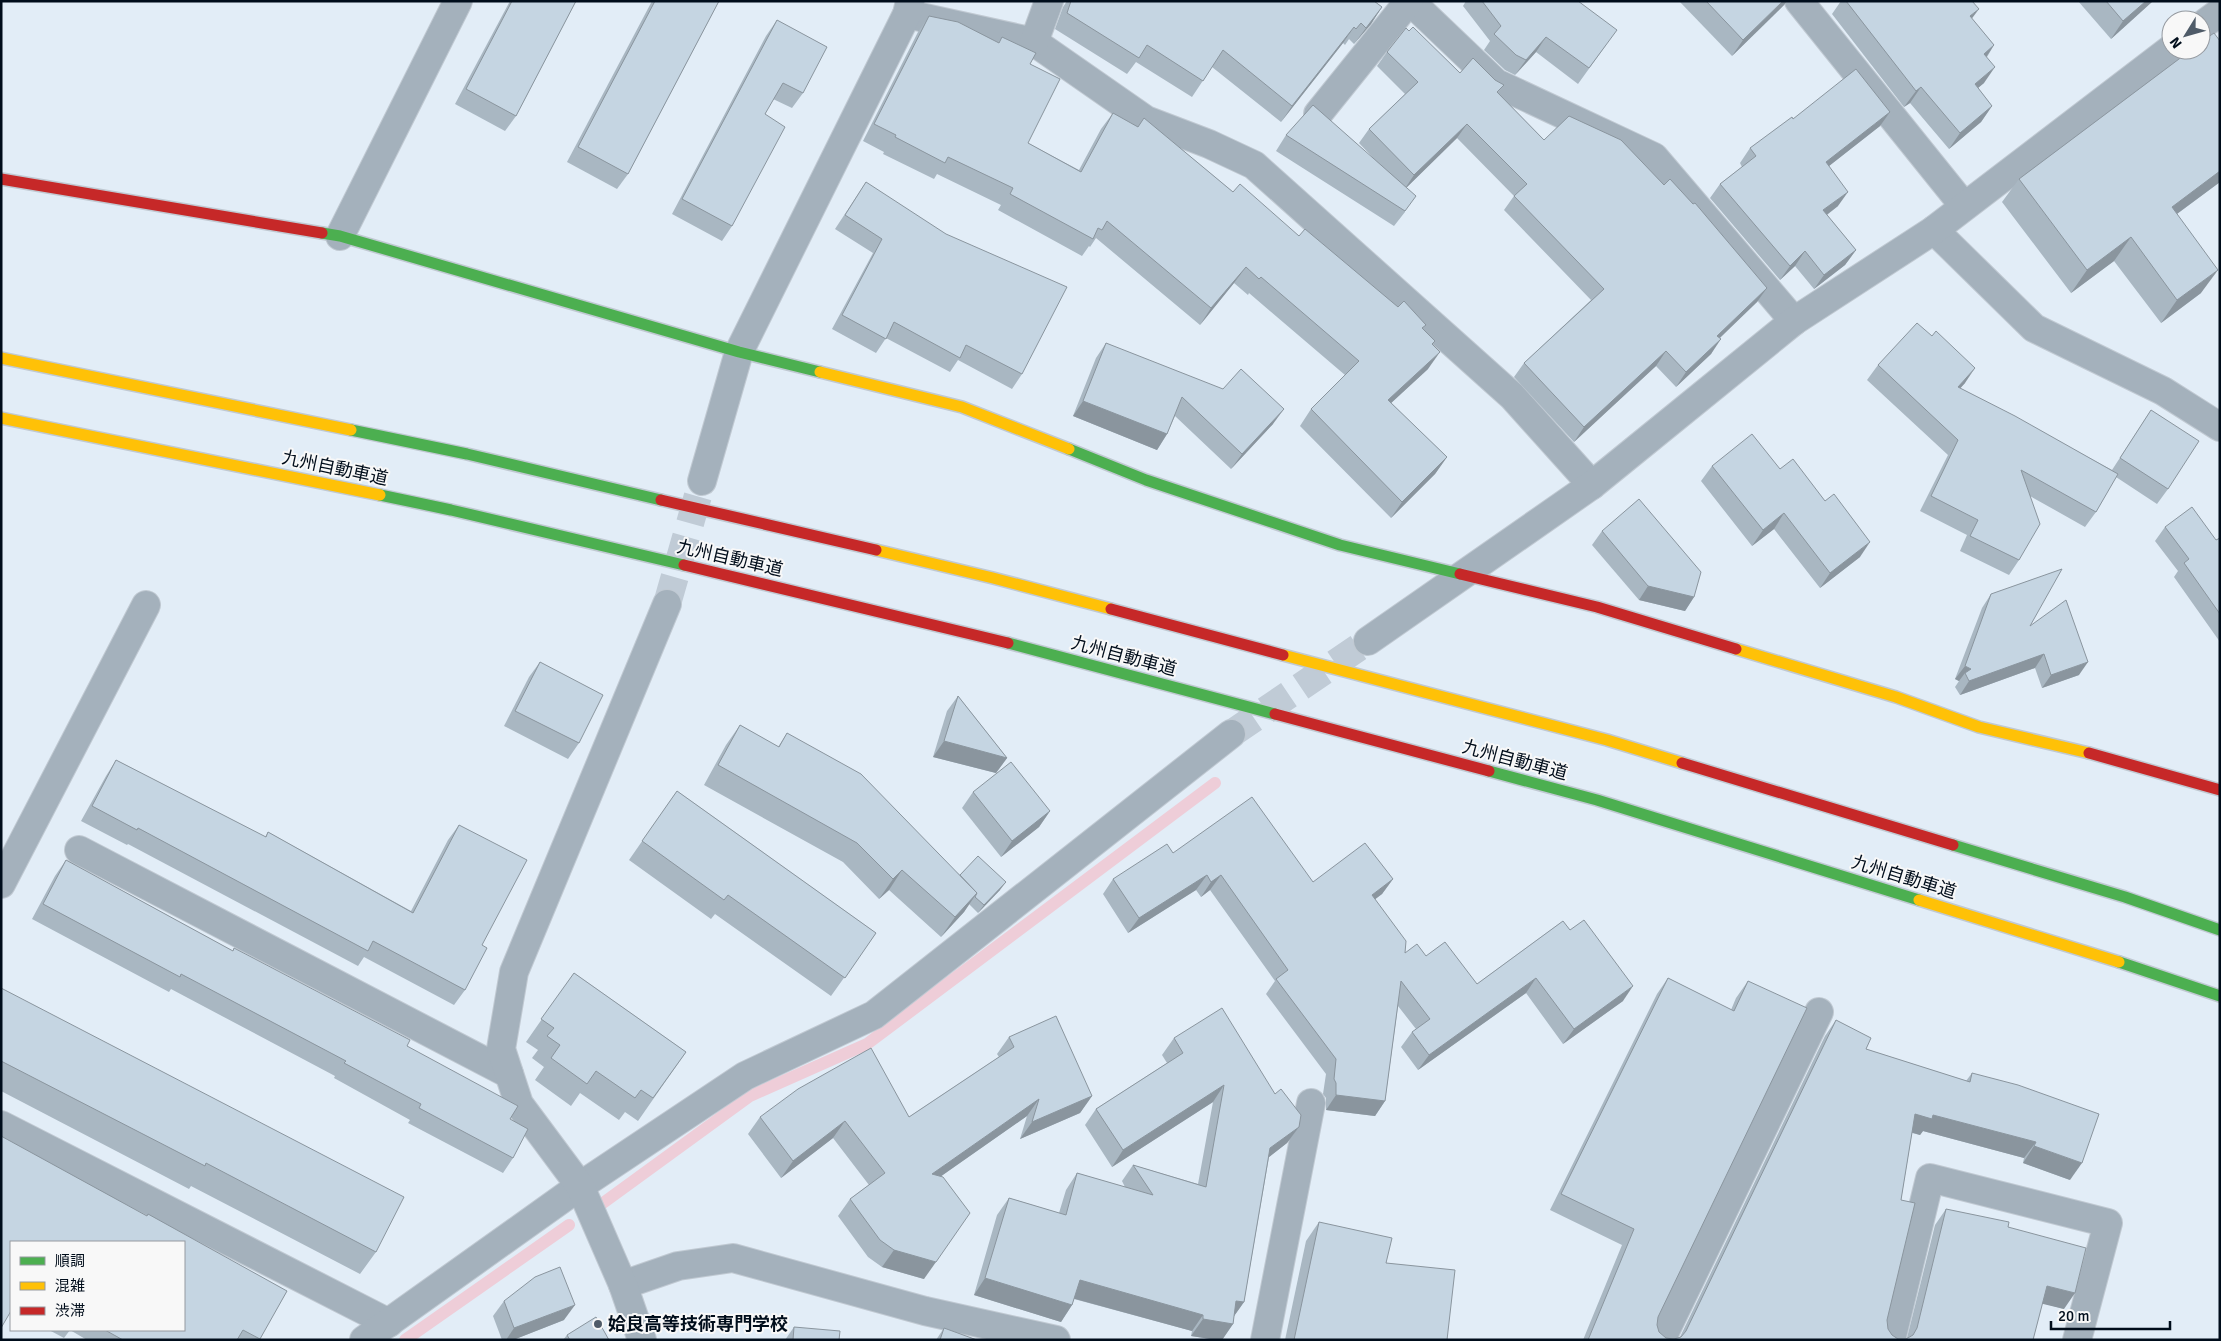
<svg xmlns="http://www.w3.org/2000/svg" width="2221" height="1341" viewBox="0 0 2221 1341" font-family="Signika,'Noto Sans JP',sans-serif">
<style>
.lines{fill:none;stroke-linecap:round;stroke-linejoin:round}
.stream{stroke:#eecdd8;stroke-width:12}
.street-tunnel{stroke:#c0cbd6;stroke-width:28;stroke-dasharray:28 14;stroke-linecap:butt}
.street-casing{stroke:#c0c9d2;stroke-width:30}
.fast-casing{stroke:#c0c9d2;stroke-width:14}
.slow-casing{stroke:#c0c9d2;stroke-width:14}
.jam-casing{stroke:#c0c9d2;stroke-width:14}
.street{stroke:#a4b1bc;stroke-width:28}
.fast{stroke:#4caf50;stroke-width:11}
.slow{stroke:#ffc107;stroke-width:11}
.jam{stroke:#c62828;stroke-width:11}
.wall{fill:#a9b7c2}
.shaded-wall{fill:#8a959e}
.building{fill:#c5d5e2;stroke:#8a959e}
.poi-dot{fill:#4f5b68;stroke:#f8f8f8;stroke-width:2}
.labels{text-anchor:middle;stroke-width:4;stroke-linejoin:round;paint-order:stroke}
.street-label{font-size:18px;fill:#000d1b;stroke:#f8f8f8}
.poi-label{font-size:18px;font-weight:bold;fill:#000d1b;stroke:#f8f8f8;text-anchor:start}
</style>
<rect width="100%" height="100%" fill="#e2edf7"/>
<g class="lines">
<g class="stream">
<polyline points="603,1203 750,1096 867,1044 1215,783"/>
<polyline points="405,1340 569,1225"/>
</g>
<g class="street-tunnel">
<polyline points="667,604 701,485"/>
<polyline points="1231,734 1368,641"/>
</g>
<g class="street-casing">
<g id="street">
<polyline points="1410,1 1496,83 1654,157 1794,321"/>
<polyline points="1799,1 1964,206"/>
<polyline points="907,14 1034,42 1146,120 1209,144 1254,165 1512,396 1592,485"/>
<polyline points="2201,26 2220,12"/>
<polyline points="1034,42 1049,1"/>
<polyline points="1318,114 1409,1"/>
<polyline points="1934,230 2034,328 2163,391 2220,427"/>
<polyline points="340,236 458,1"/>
<polyline points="702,481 739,352 907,14 910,1"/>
<polyline points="1368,641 1592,485 1794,321 1934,230 2171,49"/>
<polyline points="79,850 509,1074"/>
<polyline points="1,884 146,605"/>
<polyline points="1,1125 389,1323"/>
<polyline points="623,1285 678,1266 733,1258 925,1311 1056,1340"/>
<polyline points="364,1340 580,1186 745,1076 874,1015 1231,734"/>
<polyline points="642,1340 623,1285 580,1186 519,1104 501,1049 514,972 667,604"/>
<polyline points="1265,1340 1311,1103"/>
<polyline points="1661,1340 1819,1012"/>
<polyline points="1891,1340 1930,1178 2108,1223 2077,1340"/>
</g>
</g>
<g class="fast-casing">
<g id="fast">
<polyline points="322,233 340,236 739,352 820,372"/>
<polyline points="351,430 467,454 661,500"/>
<polyline points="1069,449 1146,480 1340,545 1460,574"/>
<polyline points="380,495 451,510 684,565"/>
<polyline points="1008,643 1275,714"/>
<polyline points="1489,771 1597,800 1919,900"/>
<polyline points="1953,845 2125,897 2220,930"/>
<polyline points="2119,962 2220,996"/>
</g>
</g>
<g class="slow-casing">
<g id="slow">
<polyline points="1,358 351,430"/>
<polyline points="820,372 962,407 1069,449"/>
<polyline points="1,418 380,495"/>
<polyline points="876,550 993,578 1111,609"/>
<polyline points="1736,649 1896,697 1979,727 2089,753"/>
<polyline points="1283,655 1607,740 1682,763"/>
<polyline points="1919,900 2119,962"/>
</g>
</g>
<g class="jam-casing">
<g id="jam">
<polyline points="1,179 322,233"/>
<polyline points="661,500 876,550"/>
<polyline points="684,565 1008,643"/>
<polyline points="1460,574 1597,607 1736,649"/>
<polyline points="1111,609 1283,655"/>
<polyline points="1275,714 1489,771"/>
<polyline points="2089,753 2220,790"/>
<polyline points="1682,763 1953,845"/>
</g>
</g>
<use href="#street" class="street"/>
<use href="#fast" class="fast"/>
<use href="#slow" class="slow"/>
<use href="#jam" class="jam"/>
</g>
<g class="wall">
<polygon points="510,1 576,1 516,116 505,131 455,104"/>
<polygon points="652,1 719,1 628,174 617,189 567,162"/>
<polygon points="1067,1 1374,1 1382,7 1371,24 1354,44 1349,39 1345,45 1343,43 1281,122 1212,67 1192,97 1136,62 1127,74 1055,29 1063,7"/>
<polygon points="1466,1 1578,1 1606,45 1578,84 1536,52 1515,75 1505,70 1484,50 1490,41 1463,6"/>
<polygon points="1679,1 1787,1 1784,5 1732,56"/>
<polygon points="1841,1 1972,1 1972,19 1994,45 1987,57 1984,83 1978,88 1992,106 1981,122 1949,149 1910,103 1904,107 1832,14"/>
<polygon points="2078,1 2153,1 2111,39"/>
<polygon points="929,16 998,42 1002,37 1030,64 1028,143 1079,170 1101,129 1113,113 1138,127 1144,118 1233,192 1299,236 1423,329 1435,341 1432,344 1428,369 1391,403 1447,457 1435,474 1391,518 1300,426 1311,409 1345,375 1249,293 1248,295 1234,283 1200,325 1096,238 1090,247 1089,246 1082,256 998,210 1001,205 937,174 934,179 883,154 884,152 863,141 918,32"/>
<polygon points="777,20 803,93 792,108 773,99 765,114 732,226 722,241 672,214 766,36"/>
<polygon points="2220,41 2220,182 2177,214 2201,293 2161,323 2114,261 2071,293 2002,202 2019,179"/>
<polygon points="1387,52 1460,73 1495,80 1504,85 1498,93 1544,140 1664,185 1767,288 1757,302 1720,338 1711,354 1676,387 1656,366 1574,442 1514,377 1524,363 1591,300 1504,210 1514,196 1457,138 1406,188 1405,212 1394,226 1276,151 1286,135 1377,162 1359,143 1369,129 1405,94 1377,66"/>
<polygon points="1793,119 1880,126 1829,166 1838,206 1827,215 1856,250 1845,265 1814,289 1795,266 1780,280 1710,198 1720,184 1742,167 1740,163 1750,148"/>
<polygon points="866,182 1022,374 1012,389 958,360 950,372 886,338 876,353 832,329 873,253 835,229"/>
<polygon points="1106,343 1273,424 1231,469 1175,416 1167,434 1157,450 1073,416 1096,358"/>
<polygon points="1878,365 1965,383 1960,388 2112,470 2151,410 2168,489 2157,504 2116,477 2096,512 2085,527 2030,496 2019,560 2009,575 1960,551 1967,535 1920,511 1948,455 1867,380"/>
<polygon points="1712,466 1780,469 1860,557 1820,588 1774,529 1752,546 1701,481"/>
<polygon points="2165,527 2216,540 2220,538 2220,642 2174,577 2178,571 2155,541"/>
<polygon points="1602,531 1694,597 1685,611 1639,600 1592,545"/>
<polygon points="1991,594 2030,626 2079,675 2042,688 2035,668 1960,695 1955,687 1959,681 1955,679 1982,608"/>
<polygon points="540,662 579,743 568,759 504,726 529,677"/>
<polygon points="958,696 1007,758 996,773 933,757 947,711"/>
<polygon points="740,725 778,747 787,733 960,875 1000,890 978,913 969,904 964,912 941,937 889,890 879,899 843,862 704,785 726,745"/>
<polygon points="116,760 265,837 268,832 411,911 448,840 459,825 482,945 465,990 454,1005 364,957 358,966 128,844 127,845 81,821 106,776"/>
<polygon points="677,791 876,933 831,996 715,914 711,919 629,860"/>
<polygon points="973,792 1050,811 1039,827 1001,857 962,808"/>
<polygon points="1173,853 1313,882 1393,879 1382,894 1375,899 1405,953 1426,956 1477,984 1563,921 1623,1001 1563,1044 1526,993 1418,1070 1401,1047 1412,1032 1416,1029 1398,1006 1385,1101 1375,1116 1326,1110 1326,1098 1323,1094 1326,1074 1266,994 1275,981 1210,890 1201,897 1196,890 1128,933 1103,894 1113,879"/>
<polygon points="66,860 407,1046 510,1119 513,1158 503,1173 408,1123 410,1120 334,1078 335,1076 171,989 169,992 32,919 55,876"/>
<polygon points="574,973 686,1052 638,1121 625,1112 619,1120 580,1093 571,1106 535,1080 544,1067 532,1058 538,1050 526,1042"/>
<polygon points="1668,978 1731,1010 1736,998 1748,981 1658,1317 1657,1325 1659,1332 1666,1338 1674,1339 1680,1337 1825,1036 1836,1020 1866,1049 1966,1081 1972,1073 2070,1180 2023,1163 2024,1158 1923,1131 1920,1135 1912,1133 1901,1200 1887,1320 1888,1329 1892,1335 1898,1339 1907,1338 1935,1225 1946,1209 2008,1227 2064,1309 2042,1303 2033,1340 1583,1340 1622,1245 1550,1210 1657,994"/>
<polygon points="1,988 376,1252 360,1274 191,1186 189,1189 1,1091"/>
<polygon points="1009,1037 1092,1096 1080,1113 1020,1139 1027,1116 941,1176 924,1279 882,1267 868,1257 838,1216 850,1199 869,1185 833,1138 781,1178 748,1134 760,1117 909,1117 999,1057 997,1054"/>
<polygon points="1174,1038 1275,1094 1299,1127 1287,1143 1269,1157 1244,1302 1234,1316 1233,1324 1222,1340 1217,1340 1191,1336 1192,1331 1074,1299 1072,1305 1061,1322 974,1295 997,1215 1009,1198 1059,1213 1066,1190 1077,1173 1125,1187 1122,1181 1133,1165 1198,1184 1213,1102 1112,1167 1085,1125 1096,1109 1167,1063 1162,1055"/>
<polygon points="1,1136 146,1216 287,1291 259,1340 87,1340 70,1330 64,1338 49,1330 184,1330 11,1242"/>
<polygon points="1319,1222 1386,1263 1447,1340 1285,1340 1306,1241"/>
<polygon points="504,1301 564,1320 513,1340 502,1340 493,1316"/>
<polygon points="794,1327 839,1340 785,1340"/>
<polygon points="944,1328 977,1340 936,1340"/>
<polygon points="567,1335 609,1340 563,1340"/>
</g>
<g class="shaded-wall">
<polygon points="1783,1 1787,1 1784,5 1732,56 1743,40"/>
<polygon points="2146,1 2153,1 2111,39 2123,21"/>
<polygon points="1382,7 1371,24 1354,44 1366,28"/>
<polygon points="1979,9 1967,25 1970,16"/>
<polygon points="1354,27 1343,43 1281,122 1292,106"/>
<polygon points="1546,37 1536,52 1515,75 1526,60"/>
<polygon points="1994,45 1983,62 1984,54"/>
<polygon points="1995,67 1984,83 1963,100 1975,84"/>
<polygon points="1921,87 1910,103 1904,107 1916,91"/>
<polygon points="1992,106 1981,122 1949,149 1960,133"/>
<polygon points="1890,112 1880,126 1815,177 1826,162"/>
<polygon points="1467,124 1457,138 1404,190 1414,175"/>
<polygon points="2220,171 2220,182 2155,230 2172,207"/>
<polygon points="1848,192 1838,206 1813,225 1823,210"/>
<polygon points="2131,237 2114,261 2071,293 2087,270"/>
<polygon points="1856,250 1845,265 1814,289 1824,275"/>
<polygon points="1805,251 1795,266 1780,280 1790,266"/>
<polygon points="1246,267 1234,283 1200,325 1211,308"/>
<polygon points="2218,270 2201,293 2161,323 2177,300"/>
<polygon points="1767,288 1757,302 1707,350 1717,336"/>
<polygon points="1721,339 1711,354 1676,387 1686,372"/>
<polygon points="1666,351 1656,366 1574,442 1584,427"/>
<polygon points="1440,352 1428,369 1377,416 1388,400"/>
<polygon points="1975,368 1965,383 1948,402 1958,387"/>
<polygon points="1083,401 1167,434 1157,450 1073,416"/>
<polygon points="1284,409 1273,424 1231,469 1242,454"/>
<polygon points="1447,457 1435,474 1391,518 1402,502"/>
<polygon points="1784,513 1774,529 1752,546 1763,530"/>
<polygon points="1870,542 1860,557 1820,588 1830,573"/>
<polygon points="1648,586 1694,597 1685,611 1639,600"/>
<polygon points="2044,654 2035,668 1960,695 1969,681"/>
<polygon points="2088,662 2079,675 2042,688 2051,675"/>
<polygon points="1965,666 1971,669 1965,673 1959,681 1955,679"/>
<polygon points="944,741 1007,758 996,773 933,757"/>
<polygon points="1050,811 1039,827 1001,857 1012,841"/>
<polygon points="902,870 889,890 879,899 893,879"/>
<polygon points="1207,875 1196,890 1128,933 1139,918"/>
<polygon points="1221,875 1210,890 1201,897 1211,882"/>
<polygon points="1393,879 1382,894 1361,910 1372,895"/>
<polygon points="1006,882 1000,890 978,913 984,905"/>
<polygon points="977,893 964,912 941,937 955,917"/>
<polygon points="1536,978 1526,993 1418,1070 1429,1055"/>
<polygon points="1633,986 1623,1001 1563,1044 1574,1029"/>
<polygon points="1224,1085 1213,1102 1112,1167 1123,1150"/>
<polygon points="1336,1095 1385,1101 1375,1116 1326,1110"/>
<polygon points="1092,1096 1080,1113 1020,1139 1032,1122"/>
<polygon points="1039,1099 1027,1116 920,1191 932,1174"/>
<polygon points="1915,1114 1933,1115 2036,1142 2024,1158 1923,1131 1920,1135 1904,1130"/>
<polygon points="845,1121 833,1138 781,1178 793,1161"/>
<polygon points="1299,1127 1287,1143 1259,1165 1270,1148"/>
<polygon points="2034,1146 2082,1163 2070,1180 2023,1163"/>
<polygon points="894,1250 936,1262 924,1279 882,1267"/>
<polygon points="985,1278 1072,1305 1061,1322 974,1295"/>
<polygon points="1080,1280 1203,1315 1192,1331 1068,1297"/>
<polygon points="2047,1286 2075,1293 2064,1309 2035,1302"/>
<polygon points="1236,1301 1244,1302 1232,1319"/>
<polygon points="575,1305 564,1320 513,1340 506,1340 514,1328"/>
<polygon points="1203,1319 1233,1324 1222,1340 1217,1340 1191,1336"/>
</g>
<g class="building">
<polygon points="512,1 576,1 516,116 466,89"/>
<polygon points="655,1 719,1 628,174 578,147"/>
<polygon points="1071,1 1374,1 1382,7 1366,28 1361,23 1356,29 1354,27 1292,106 1223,50 1203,81 1147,45 1139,58 1067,13"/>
<polygon points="1482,1 1578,1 1617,30 1589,68 1546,37 1526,60 1516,55 1494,34 1501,26"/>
<polygon points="1706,1 1783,1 1743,40"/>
<polygon points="1846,1 1972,1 1979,9 1970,16 1994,45 1984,54 1995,67 1975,84 1992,106 1960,133 1921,87 1916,91"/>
<polygon points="2106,1 2146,1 2123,21"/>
<polygon points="929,16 958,22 999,43 1002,37 1036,53 1030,64 1060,79 1028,143 1081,172 1113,113 1138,127 1144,118 1233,192 1240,184 1299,236 1305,229 1398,307 1404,301 1426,325 1422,328 1435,341 1432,344 1440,352 1388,400 1447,457 1402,502 1311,409 1359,361 1261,277 1259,279 1246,267 1211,308 1107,221 1102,230 1098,228 1093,239 1010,194 1013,188 948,157 945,163 895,137 896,135 874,124"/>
<polygon points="777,20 827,47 803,93 783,83 765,114 785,127 732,226 682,199"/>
<polygon points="1413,27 1460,73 1473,58 1495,80 1504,85 1497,92 1544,140 1569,116 1621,140 1664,185 1670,179 1693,204 1695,203 1767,288 1717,336 1721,339 1686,372 1666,351 1584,427 1524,363 1604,289 1514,196 1527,184 1467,124 1414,175 1369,129 1418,82 1387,52 1406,28 1409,31"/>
<polygon points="2214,33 2220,41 2220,171 2172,207 2218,270 2177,300 2131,237 2087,270 2019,179 2191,50 2201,50 2201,42"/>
<polygon points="1856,69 1890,112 1826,162 1848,192 1823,210 1856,250 1824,275 1805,251 1790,266 1720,184 1756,156 1750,148 1792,117 1793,119"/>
<polygon points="1313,105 1416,196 1405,211 1286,135"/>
<polygon points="866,182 946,234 1067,287 1022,374 966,345 960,358 894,322 886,339 842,315 882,239 845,215"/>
<polygon points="1917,323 1932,336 1936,331 1975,368 1958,387 2015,416 2118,474 2096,512 2021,470 2040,524 2019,560 1970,536 1978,520 1931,496 1958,440 1878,365"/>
<polygon points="1106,343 1223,389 1241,369 1284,409 1242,454 1182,397 1167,434 1083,401"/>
<polygon points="2151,410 2199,441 2168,489 2120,458"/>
<polygon points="1752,434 1780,469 1793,459 1825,501 1834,494 1870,542 1830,573 1784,513 1763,530 1712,466"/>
<polygon points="1639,499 1701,572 1694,597 1648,586 1602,531"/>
<polygon points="2192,507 2216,540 2220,538 2220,614 2184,563 2189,559 2165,527"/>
<polygon points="2062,569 2030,626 2066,600 2088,662 2051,675 2044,654 1969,681 1965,673 1971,669 1965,666 1991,594"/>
<polygon points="540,662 603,695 579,743 515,711"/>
<polygon points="958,696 1007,758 944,741"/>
<polygon points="740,725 779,747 787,733 861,774 977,893 955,917 902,870 893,879 857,843 718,765"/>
<polygon points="116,760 266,837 268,832 413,913 459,825 527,860 482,945 487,948 465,990 373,941 368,951 138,828 137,830 92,806"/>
<polygon points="1011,762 1050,811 1012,841 973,792"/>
<polygon points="677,791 876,933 845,978 728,895 724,900 642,841"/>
<polygon points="1252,797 1313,882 1365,843 1393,879 1372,895 1406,941 1405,953 1417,944 1426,956 1445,942 1477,984 1563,921 1570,930 1584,920 1633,986 1574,1029 1536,978 1429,1055 1412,1032 1430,1019 1401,981 1385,1101 1336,1095 1336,1083 1334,1079 1336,1059 1276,979 1288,970 1221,875 1211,882 1207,875 1139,918 1113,879 1167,844 1173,853"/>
<polygon points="978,856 1006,882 984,905 975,897 977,893 960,875"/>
<polygon points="66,860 233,951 234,948 410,1040 407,1046 518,1106 510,1119 528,1129 513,1158 419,1108 421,1104 344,1063 346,1061 181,974 180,977 43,904"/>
<polygon points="574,973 686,1052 653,1098 641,1090 635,1098 596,1071 587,1084 551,1058 560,1045 547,1036 554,1028 541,1019"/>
<polygon points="1668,978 1734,1011 1748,981 1807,1008 1658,1317 1657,1325 1659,1332 1666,1338 1674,1339 1681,1337 1686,1331 1836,1020 1871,1038 1866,1049 1970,1082 1972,1073 2018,1085 2099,1114 2082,1163 2034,1146 2036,1142 1933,1115 1932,1119 1915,1114 1901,1200 1915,1203 1887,1320 1888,1329 1892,1335 1898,1339 1906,1339 1913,1335 1917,1328 1946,1209 2009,1222 2008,1227 2086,1248 2075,1293 2047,1286 2033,1340 1588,1340 1634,1229 1561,1194"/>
<polygon points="1,988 404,1197 376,1252 206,1163 205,1166 1,1061"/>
<polygon points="1222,1008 1275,1094 1281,1089 1301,1115 1299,1127 1270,1148 1244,1302 1236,1301 1233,1324 1203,1319 1203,1315 1080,1280 1072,1305 985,1278 1009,1198 1066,1215 1077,1173 1153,1195 1133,1165 1206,1187 1224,1085 1123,1150 1096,1109 1183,1053 1174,1038"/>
<polygon points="1056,1016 1092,1096 1032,1122 1039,1099 932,1174 943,1177 970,1213 936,1262 894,1250 880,1240 850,1199 885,1173 845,1121 793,1161 760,1117 798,1089 871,1048 909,1117 1014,1047 1009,1037"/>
<polygon points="1,1136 147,1216 148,1214 287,1291 260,1339 243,1330 237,1340 123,1340 105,1330 184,1330 184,1242 11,1242 11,1311 1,1328"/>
<polygon points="1319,1222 1392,1238 1386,1263 1455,1270 1447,1340 1294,1340"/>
<polygon points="560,1267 575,1305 514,1328 504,1301 535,1277"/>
<polygon points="596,1317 609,1340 570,1340 567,1335"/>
<polygon points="794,1327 840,1331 839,1340 793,1340"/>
<polygon points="944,1328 977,1340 940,1340"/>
</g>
<circle class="poi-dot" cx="598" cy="1324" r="5"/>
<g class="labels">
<g class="street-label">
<text transform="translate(335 468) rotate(12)" y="6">九州自動車道</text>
<text transform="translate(730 558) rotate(13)" y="6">九州自動車道</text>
<text transform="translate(1124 656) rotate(15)" y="6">九州自動車道</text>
<text transform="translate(1515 760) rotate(15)" y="6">九州自動車道</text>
<text transform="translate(1904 877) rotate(17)" y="6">九州自動車道</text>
</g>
<g class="poi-label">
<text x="608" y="1330">姶良高等技術専門学校</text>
</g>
</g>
<rect width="2221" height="1341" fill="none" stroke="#000d1b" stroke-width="5"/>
<rect x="10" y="1241" width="175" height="90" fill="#f8f8f8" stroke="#959aa0"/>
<rect x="20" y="1257" width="25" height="8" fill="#4caf50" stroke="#959aa0"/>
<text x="55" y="1266" font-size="15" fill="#000d1b">順調</text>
<rect x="20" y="1282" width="25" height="8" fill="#ffc107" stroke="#959aa0"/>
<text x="55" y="1291" font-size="15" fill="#000d1b">混雑</text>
<rect x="20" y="1307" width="25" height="8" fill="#c62828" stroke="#959aa0"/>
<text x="55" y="1316" font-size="15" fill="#000d1b">渋滞</text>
<g transform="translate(2186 35) rotate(233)"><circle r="24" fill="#f8f8f8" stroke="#959aa0"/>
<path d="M0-4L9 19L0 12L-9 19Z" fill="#4f5b68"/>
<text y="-8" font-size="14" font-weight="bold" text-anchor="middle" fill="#000d1b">N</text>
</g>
<path d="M2051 1321v8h119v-8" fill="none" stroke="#000d1b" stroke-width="2.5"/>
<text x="2058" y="1321" font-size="15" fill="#000d1b" stroke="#f8f8f8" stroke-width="4" paint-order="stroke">20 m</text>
</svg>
